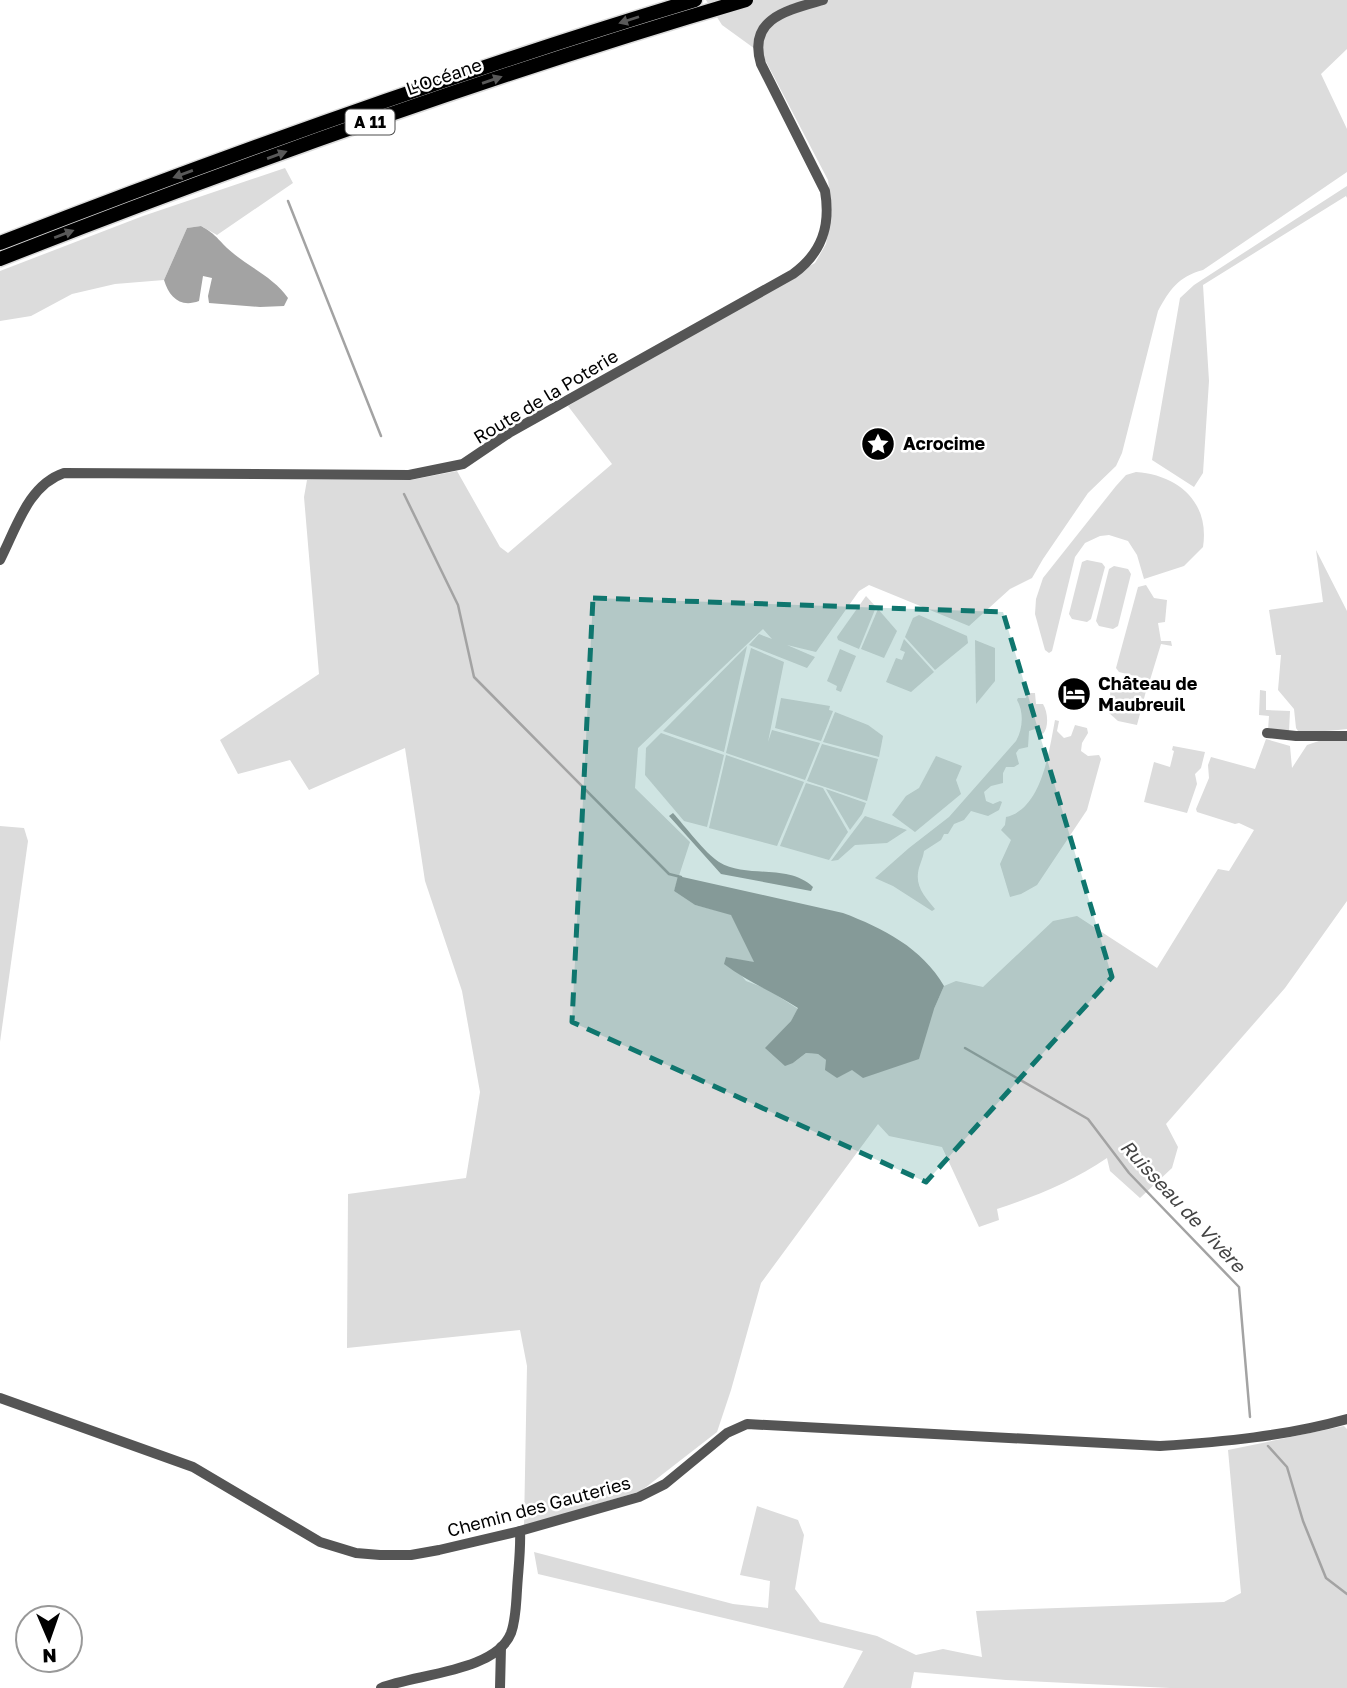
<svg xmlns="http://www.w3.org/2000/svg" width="1347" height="1688" viewBox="0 0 1347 1688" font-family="'Golos Text',sans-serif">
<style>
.green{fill:#dcdcdc}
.water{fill:#a3a3a3}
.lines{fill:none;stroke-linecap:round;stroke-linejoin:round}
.stream{stroke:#a3a3a3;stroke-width:2.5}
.highway-casing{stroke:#dbdbdb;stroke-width:17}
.minor{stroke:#555;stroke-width:10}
.highway{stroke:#000;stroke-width:14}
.oneway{fill:#595959}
.marked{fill:#0f766e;fill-opacity:0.2;stroke:#0f766e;stroke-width:5;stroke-dasharray:14 9;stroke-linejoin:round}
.labels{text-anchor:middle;stroke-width:5;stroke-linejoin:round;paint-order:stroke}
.shield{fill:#fff;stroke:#4c4c4c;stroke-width:2}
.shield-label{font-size:16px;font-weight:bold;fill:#000}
.street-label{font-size:18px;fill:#000;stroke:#fff}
.poi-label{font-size:18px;font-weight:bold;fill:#000;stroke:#fff;text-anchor:start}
.water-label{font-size:19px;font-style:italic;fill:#444;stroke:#fff}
</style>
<rect width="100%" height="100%" fill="#fff"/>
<g class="green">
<path d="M706,0H1347V49L1321,74L1347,129V172L1203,270C1178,277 1170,289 1158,311L1122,453L1116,466L1088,493L1043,559L1032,578L1010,589L969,626L869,585L859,591L816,652L787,645L815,657L807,668L749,645L759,634L772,639L763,629L638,748L635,788L690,842L674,891L695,905L731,914L755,963L726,957L746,981L767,989L798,1009L791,1021L766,1048L793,1063L806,1053L818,1054L826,1060L934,1009L944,986L956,981L983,987L1053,921L1077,916L1157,968L1218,869L1229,871L1254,830L1239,823L1235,824L1197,812L1196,809L1209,778L1208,765L1211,757L1255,769L1266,739L1290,746L1292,768L1307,745L1325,739H1347V901L1285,988L1166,1124L1178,1147L1172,1168L1140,1198L1110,1171L1107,1158C1073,1181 1037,1196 997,1209L999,1220L979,1227L942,1147L889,1136L878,1124L761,1283L731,1390L717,1432L641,1491L524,1526L527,1366L520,1330L347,1348L348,1194L466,1178L480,1092L462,991L425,881L405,748L309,790L290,760L238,774L220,740L319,674L304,497L307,480H411L457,471L500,547L508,553L612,464L568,406L685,336L815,263L826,244L832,211L828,180L762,54L722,25Z"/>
<polygon points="285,168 293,183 217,235 201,226 187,228 164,280 115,284 72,294 31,316 0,321 0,271 143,216"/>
<polygon points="1347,186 1347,198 1346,196 1203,285 1209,381 1203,473 1194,487 1152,460 1180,298 1194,285"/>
<path d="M1136,472C1178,475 1210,502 1203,547L1184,566L1144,579L1137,555L1128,541L1109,535L1100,536L1085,543L1075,557L1052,651L1049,653L1045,650L1035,614L1036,599L1043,578L1116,486L1126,475Z"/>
<path d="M1316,550L1347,611V729C1331,731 1314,732 1298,731L1296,728L1294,709L1278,690L1281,655H1276L1269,610L1323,602Z"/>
<polygon points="1087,560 1102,563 1105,567 1091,619 1087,622 1072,619 1069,614 1082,562"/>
<polygon points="1114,566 1128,569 1131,574 1118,626 1113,629 1099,626 1096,621 1109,569"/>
<polygon points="1146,585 1154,598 1167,600 1165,622 1158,623 1161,641 1171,641 1172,646 1161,644 1150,680 1119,672 1116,668 1138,587"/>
<polygon points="866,596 876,607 859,649 838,640 837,637"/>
<polygon points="878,609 897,631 884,658 861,649"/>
<polygon points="919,615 967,636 968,643 935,670 905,637 913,618"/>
<polygon points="904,639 934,672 911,692 886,682 896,658 902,660 905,652 900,650"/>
<polygon points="975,640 995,648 995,681 976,704"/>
<polygon points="747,646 724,752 663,731"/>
<polygon points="751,648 784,662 768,742 772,730 820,743 805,780 726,753"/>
<polygon points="840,649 856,656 841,692 836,690 837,686 827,681"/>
<polygon points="1116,683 1146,691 1137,725 1118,721 1108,712 1111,687"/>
<polygon points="1260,690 1266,691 1266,710 1290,711 1289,731 1268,730 1269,716 1259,715"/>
<path d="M1027,693H1035L1036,704H1043C1048,712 1049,727 1043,734L1035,729L1029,731L1028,747L1019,749L1016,753L1019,764L1014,767H1006L1003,773V783L991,786L984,792L986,801L993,804L1000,801L1002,802L999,810L988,816L971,811L964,820L954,824L948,834H944L941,840L924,851C923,859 919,865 918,873C916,888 926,898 935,909L932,911L893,886L875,878L909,848L949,817L1016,741C1023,729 1024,712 1017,700L1018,698H1026Z"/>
<polygon points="781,698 830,706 829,710 833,711 821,741 775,728"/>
<polygon points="835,712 868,725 883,736 879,757 823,742"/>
<path d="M1055,720L1059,721L1057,731L1064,738L1071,736L1075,725L1087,728L1088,733L1082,743L1081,751L1088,756L1099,755L1101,759L1087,810L1037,885L1021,894L1010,897L1000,864L1011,840L1001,830L1005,825L1006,817C1042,809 1049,751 1055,720Z"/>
<polygon points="661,733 724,755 707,827 684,821 645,775 646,748"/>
<polygon points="822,744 878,759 867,801 807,781"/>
<polygon points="1173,746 1205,752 1201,768 1195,774 1197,784 1187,813 1144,802 1154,762 1170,767 1174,751 1172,750"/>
<polygon points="726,755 804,782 777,846 709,828"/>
<polygon points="936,756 962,766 956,780 961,794 915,832 892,815 906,796 919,788"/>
<polygon points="806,783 823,788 848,832 829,860 780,846"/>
<polygon points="826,789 866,803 862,814 850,830"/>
<polygon points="865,816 907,830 887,843 855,845 838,860 831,861"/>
<polygon points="0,826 24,828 28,841 0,1042"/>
<polygon points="1344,1426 1347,1429 1347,1688 1170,1688 1006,1680 914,1672 911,1688 843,1688 863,1651 538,1574 534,1552 733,1604 768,1608 770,1581 740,1575 757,1506 798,1520 804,1535 795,1589 820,1622 877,1636 916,1655 943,1649 982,1657 976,1611 1224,1602 1241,1593 1228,1450"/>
</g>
<g class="water">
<path d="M201,226C215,234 216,237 227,248C246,266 273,276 288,298L284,306L260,307L209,303L208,296L212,278L203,276L199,301C180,308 169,297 164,280L187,228Z"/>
<path d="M673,813C685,826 705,853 719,862C746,879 788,863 813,887L811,891L721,874L669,816Z"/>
<path d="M678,876L843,913C883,928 922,948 944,986L934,1009L919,1059L863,1078L852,1070L837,1078L825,1070L826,1060L818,1054L806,1053L793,1063L785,1066L765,1048L791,1021L798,1008C773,992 748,982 724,964L726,957L754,962L731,915L695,905L674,891Z"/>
</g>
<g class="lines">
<g class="stream">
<polyline points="288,201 381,436"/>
<polyline points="404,494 458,605 474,677 669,874 681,877"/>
<polyline points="965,1048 1088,1119 1129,1173 1239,1287 1250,1417"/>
<polyline points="1268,1446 1287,1467 1303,1521 1326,1578 1347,1594"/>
</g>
<g class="highway-casing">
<g id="highway">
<path d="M0,243C229,154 460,71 695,0"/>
<path d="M0,259C245,163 493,74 746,0"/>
</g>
</g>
<g class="minor">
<path d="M0,560C16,529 28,485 64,473L409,475L463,464L509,433L793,274C822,253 831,226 825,191L761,64C747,18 788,10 823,0"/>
<polyline points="1267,733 1296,736 1347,736"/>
<path d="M0,1398L193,1467L320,1542L356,1553L380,1555H411L439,1550L520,1531L639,1497L665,1484L727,1433L747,1424L1160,1446C1223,1442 1286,1436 1347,1419"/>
<path d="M381,1688C415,1674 496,1672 511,1633C516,1619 516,1604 517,1590C518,1571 521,1550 520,1531"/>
<polyline points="500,1688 501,1647"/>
</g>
<use href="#highway" class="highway"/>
</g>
<defs><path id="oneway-solid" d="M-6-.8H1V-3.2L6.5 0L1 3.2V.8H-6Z" transform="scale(1.75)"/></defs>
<g class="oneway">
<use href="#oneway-solid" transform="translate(629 20) rotate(162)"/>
<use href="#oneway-solid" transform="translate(492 80) rotate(-19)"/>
<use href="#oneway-solid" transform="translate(277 155) rotate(-20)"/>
<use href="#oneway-solid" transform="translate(183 174) rotate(160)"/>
<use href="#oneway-solid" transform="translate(64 234) rotate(-21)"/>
</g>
<path class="marked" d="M593,598L1003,612L1112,977L926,1182L572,1022Z"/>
<defs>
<g id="sight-disc" transform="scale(1.75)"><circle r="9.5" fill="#000" stroke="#fff"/><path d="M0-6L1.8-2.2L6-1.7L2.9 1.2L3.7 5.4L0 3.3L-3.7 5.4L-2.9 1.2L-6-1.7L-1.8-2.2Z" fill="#fff"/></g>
<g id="hotel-disc" transform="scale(1.75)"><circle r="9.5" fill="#000" stroke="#fff"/><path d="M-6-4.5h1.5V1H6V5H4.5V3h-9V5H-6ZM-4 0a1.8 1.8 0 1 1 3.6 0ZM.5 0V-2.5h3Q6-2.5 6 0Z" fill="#fff"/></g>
</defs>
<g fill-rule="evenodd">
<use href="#sight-disc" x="878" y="444"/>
<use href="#hotel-disc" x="1074" y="694"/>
</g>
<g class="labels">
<rect class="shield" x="345.5" y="109.5" width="49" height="25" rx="5"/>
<g class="shield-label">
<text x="370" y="128">A 11</text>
</g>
<g class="street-label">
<text transform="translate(444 77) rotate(-19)" y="6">L’Océane</text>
<text transform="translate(546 397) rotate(-31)" y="6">Route de la Poterie</text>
<text transform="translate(539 1507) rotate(-15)" y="6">Chemin des Gauteries</text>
</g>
<g class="poi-label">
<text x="903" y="450">Acrocime</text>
<text x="1098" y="690">Château de<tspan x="1098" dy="21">Maubreuil</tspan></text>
</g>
<g class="water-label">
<text transform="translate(1183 1206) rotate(47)" y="7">Ruisseau de Vivère</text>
</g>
</g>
<g transform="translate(49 1639) rotate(178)"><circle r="33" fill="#ffffff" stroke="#999999" stroke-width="2"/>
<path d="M0-5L12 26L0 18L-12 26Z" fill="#000000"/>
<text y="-10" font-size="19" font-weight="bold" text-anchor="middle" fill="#000000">N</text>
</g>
</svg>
